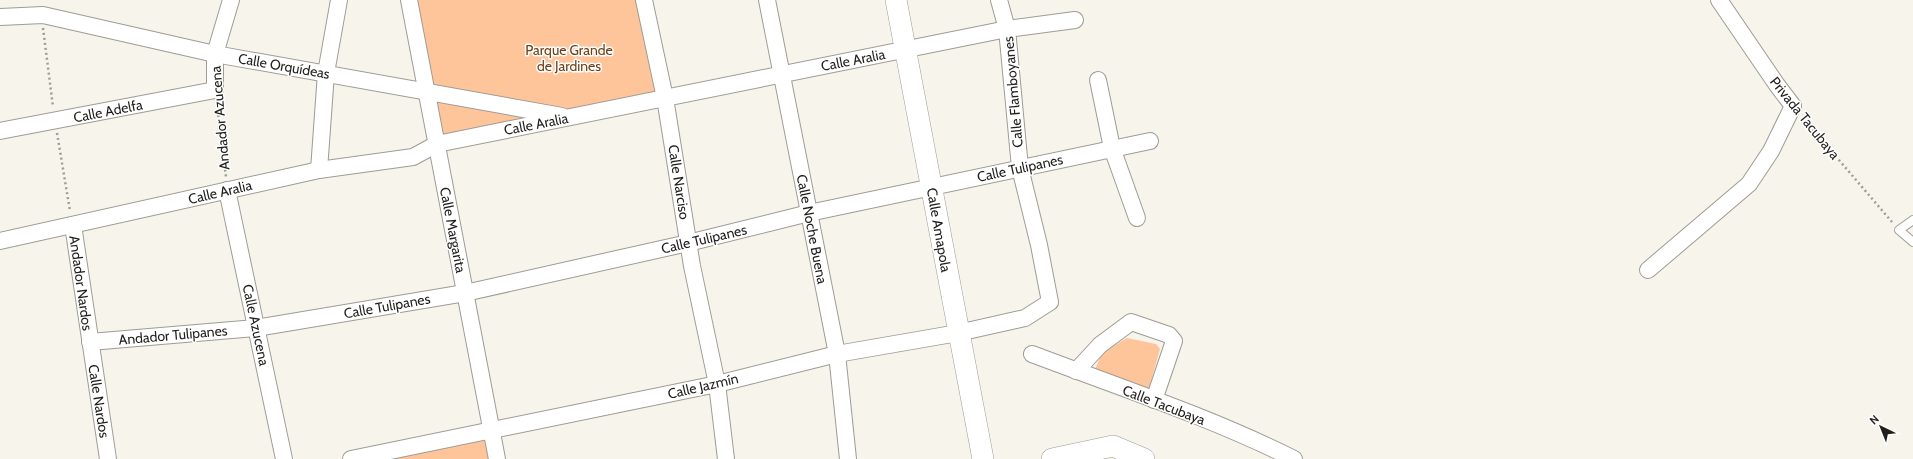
<svg xmlns="http://www.w3.org/2000/svg" width="1913" height="459" viewBox="0 0 1913 459" font-family="Cabin,sans-serif">
<style>
.green{fill:#ffc59a}
.lines{fill:none;stroke-linecap:round;stroke-linejoin:round}
.service-casing{stroke:#9e9c94;stroke-width:10}
.minor-casing{stroke:#9e9c94;stroke-width:18}
.tertiary-casing{stroke:#9e9c94;stroke-width:22}
.path{stroke:#9e9d96;stroke-width:2.5;stroke-dasharray:2 3;stroke-linecap:butt}
.service{stroke:#fff;stroke-width:8}
.minor{stroke:#fff;stroke-width:16}
.tertiary{stroke:#fff;stroke-width:21}
.labels{text-anchor:middle;stroke-width:3;stroke-linejoin:round;paint-order:stroke}
.park-label{font-size:14px;fill:#6e4018;stroke:#fff}
.street-label{font-size:14px;fill:#201f1c;stroke:#fff}
</style>
<rect width="100%" height="100%" fill="#f6f4eb"/>
<g class="green">
<polygon points="409,0 641,0 665,98 437,144"/>
<polygon points="1127,338 1156,344 1160,349 1148,392 1093,374 1102,353"/>
<polygon points="492,431 497,459 371,459"/>
</g>
<g class="lines">
<g class="service-casing">
<polyline id="service" points="1913,220 1899,230 1913,242"/>
</g>
<g class="minor-casing">
<g id="minor">
<polyline points="409,0 497,459"/>
<polyline points="644,0 665,98 692,266 717,384 726,459"/>
<polyline points="767,0 837,354 848,459"/>
<polyline points="0,17 43,15 215,54 562,116"/>
<polyline points="1098,80 1112,148 1137,218"/>
<polyline points="0,131 215,90 215,54 231,0"/>
<polyline points="319,170 326,73 339,0"/>
<polyline points="227,190 284,459"/>
<polyline points="73,225 108,459"/>
<polyline points="0,241 319,170 413,157 437,144 1007,29 1075,20"/>
<polyline points="1648,270 1749,184 1771,151 1793,106 1777,85 1719,0"/>
<polyline points="90,342 256,328 465,293 688,243 809,213 1150,141"/>
<path d="M1032,354C1119,387 1210,417 1294,459"/>
<polyline points="1076,371 1100,345 1131,322 1169,335 1174,341 1154,400"/>
<polyline points="351,459 717,384 837,354 958,333 1025,318 1050,302 1039,245 1020,168 1007,29 999,0"/>
</g>
</g>
<g class="tertiary-casing">
<g id="tertiary">
<polyline points="896,0 983,459"/>
<polyline points="1052,459 1113,446 1144,459"/>
</g>
</g>
<g class="path">
<polyline points="43,28 53,107"/>
<polyline points="217,105 226,177"/>
<polyline points="1803,118 1892,222"/>
<polyline points="57,133 70,211"/>
</g>
<use href="#service" class="service"/>
<use href="#minor" class="minor"/>
<use href="#tertiary" class="tertiary"/>
</g>
<g class="labels">
<g class="park-label">
<text x="569" y="55">Parque Grande<tspan x="569" dy="16">de Jardines</tspan></text>
</g>
<g class="street-label">
<text transform="translate(853 60) rotate(-11)" y="5">Calle Aralia</text>
<text transform="translate(284 66) rotate(10)" y="5">Calle Orquídeas</text>
<text transform="translate(1013 92) rotate(-95)" y="5">Calle Flamboyanes</text>
<text transform="translate(108 111) rotate(-11)" y="5">Calle Adelfa</text>
<text transform="translate(220 118) rotate(-95)" y="5">Andador Azucena</text>
<text transform="translate(1805 118) rotate(51)" y="5">Privada Tacubaya</text>
<text transform="translate(536 124) rotate(-11)" y="5">Calle Aralia</text>
<text transform="translate(1020 168) rotate(-12)" y="5">Calle Tulipanes</text>
<text transform="translate(679 182) rotate(81)" y="5">Calle Narciso</text>
<text transform="translate(220 192) rotate(-13)" y="5">Calle Aralia</text>
<text transform="translate(812 229) rotate(79)" y="5">Calle Noche Buena</text>
<text transform="translate(453 230) rotate(79)" y="5">Calle Margarita</text>
<text transform="translate(939 230) rotate(80)" y="5">Calle Amapola</text>
<text transform="translate(704 239) rotate(-13)" y="5">Calle Tulipanes</text>
<text transform="translate(81 283) rotate(82)" y="5">Andador Nardos</text>
<text transform="translate(387 306) rotate(-10)" y="5">Calle Tulipanes</text>
<text transform="translate(256 325) rotate(78)" y="5">Calle Azucena</text>
<text transform="translate(173 335) rotate(-5)" y="5">Andador Tulipanes</text>
<text transform="translate(703 386) rotate(-13)" y="5">Calle Jazmín</text>
<text transform="translate(99 401) rotate(81)" y="5">Calle Nardos</text>
<text transform="translate(1164 405) rotate(21)" y="5">Calle Tacubaya</text>
</g>
</g>
<g transform="translate(1881 427) rotate(317)" stroke="#ffffff" stroke-width="3" paint-order="stroke">
<path d="M0-3L7 15L0 10L-7 15Z" fill="#201f1c"/>
<text y="-6" font-size="11" font-weight="bold" text-anchor="middle" fill="#201f1c">N</text>
</g>
</svg>
